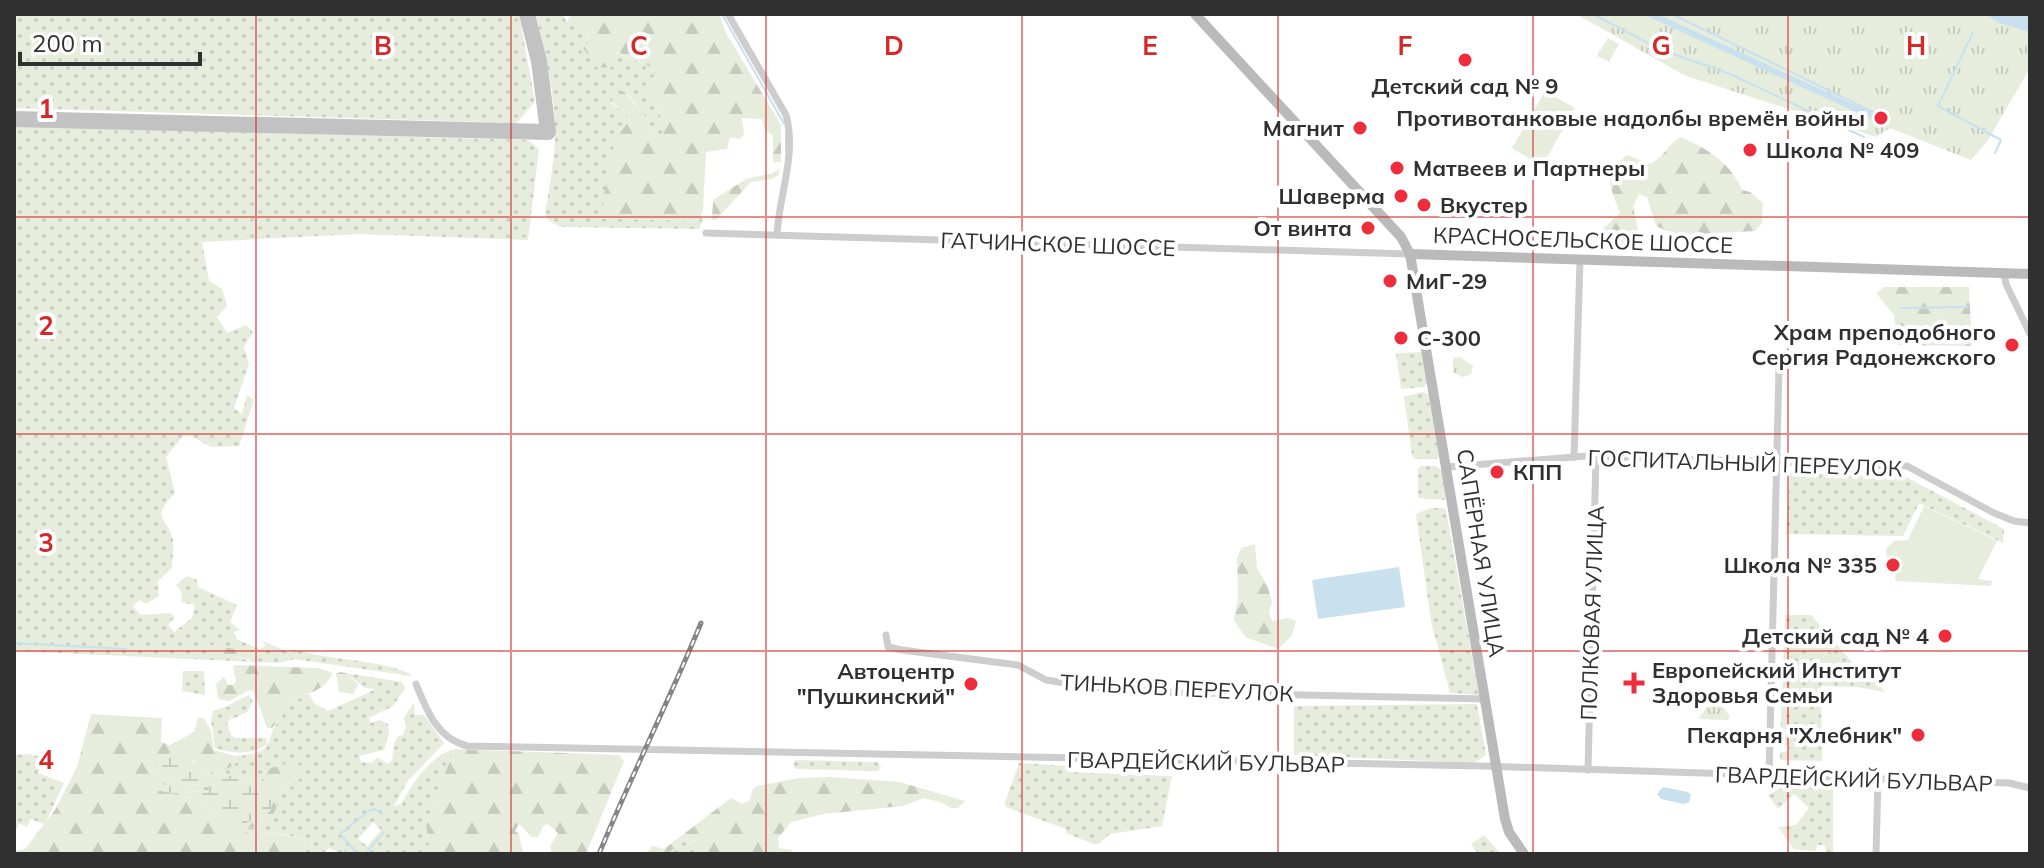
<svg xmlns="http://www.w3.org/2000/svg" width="2044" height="868" viewBox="0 0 2044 868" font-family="Mulish,sans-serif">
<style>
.grass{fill:url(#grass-dots);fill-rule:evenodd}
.forest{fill:url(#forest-firs)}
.wetland{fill:url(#wetland-marsh)}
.park{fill:url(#park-tufts)}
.pitch{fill:#e6eddd}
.water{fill:#c9e0ee}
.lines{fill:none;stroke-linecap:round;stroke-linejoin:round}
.stream{stroke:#c9e0ee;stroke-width:2}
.canal{stroke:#c9e0ee;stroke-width:6}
.taxiway{stroke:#c2c2c2;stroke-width:16}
.street{stroke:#cdcdcd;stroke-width:7}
.secondary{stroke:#bababa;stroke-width:10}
.rail-casing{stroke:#858585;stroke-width:5}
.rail{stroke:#fff;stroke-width:2;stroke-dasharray:6;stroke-linecap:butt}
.grid{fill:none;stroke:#d62828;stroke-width:2;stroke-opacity:0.55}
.poi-dot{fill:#ed2c3c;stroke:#fff;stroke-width:3}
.labels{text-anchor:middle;stroke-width:8;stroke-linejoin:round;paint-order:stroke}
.poi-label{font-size:22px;font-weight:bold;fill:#303030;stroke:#fff;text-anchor:end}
.street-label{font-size:22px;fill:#303030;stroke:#fff}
.grid-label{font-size:26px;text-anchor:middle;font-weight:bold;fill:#d62828;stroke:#fff;stroke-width:8;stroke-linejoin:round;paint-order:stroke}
</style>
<defs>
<pattern id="grass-dots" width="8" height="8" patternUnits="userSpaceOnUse" patternTransform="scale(2)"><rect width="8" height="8" fill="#e6eddd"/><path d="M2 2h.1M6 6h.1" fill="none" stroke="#c6ccbe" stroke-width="1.8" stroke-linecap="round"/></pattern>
<pattern id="forest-firs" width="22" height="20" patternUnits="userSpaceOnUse" patternTransform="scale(2)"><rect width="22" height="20" fill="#e6eddd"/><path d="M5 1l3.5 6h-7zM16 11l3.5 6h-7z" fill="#c6ccbe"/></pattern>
<pattern id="wetland-marsh" width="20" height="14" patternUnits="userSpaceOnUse" patternTransform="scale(2)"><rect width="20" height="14" fill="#e6eddd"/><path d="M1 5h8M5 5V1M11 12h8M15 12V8" fill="none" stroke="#c6ccbe"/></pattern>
<pattern id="park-tufts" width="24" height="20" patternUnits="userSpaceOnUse" patternTransform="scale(2)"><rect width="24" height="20" fill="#e6eddd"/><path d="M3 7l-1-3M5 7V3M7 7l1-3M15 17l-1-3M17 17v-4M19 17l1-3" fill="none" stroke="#c6ccbe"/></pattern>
</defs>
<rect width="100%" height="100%" fill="#fff"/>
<g class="grass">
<polygon points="14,14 519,14 535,102 516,123 14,108"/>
<path d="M536,14H562L567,22L571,14H581L578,19L586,25L590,41L653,68L655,79L646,82L660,113L664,136L649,132L650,123L625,91L611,103L625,112L630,121L602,218L699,221L700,218H704L699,229L561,227L549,221L545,214C549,189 554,163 555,139C556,98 545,53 536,14Z"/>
<path d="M14,126L528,140L539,149L528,240L359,234L202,242L209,281L222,289L227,306L217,317L227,333L246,325L253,332L244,347L249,364L234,408L242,414L247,395L254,400L239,446L212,447L190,436L182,437L166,457L175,493C148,521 169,517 173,540C174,549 172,559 172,568L158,581L159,596L146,604L139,600L133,607L141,615L171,613L175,617L168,625L174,632L192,618L195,605L181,602L182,592L176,585L187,576L197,580L198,587L237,605L230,622L240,630L234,632L236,639L260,649L265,646L263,641L290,653L293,649C332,661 373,658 411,674V676L294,659L279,663L14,651ZM210,645L253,652L250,661L229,655Z"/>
<polygon points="1422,352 1427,383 1424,387 1401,389 1396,353"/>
<polygon points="1422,392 1428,394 1439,456 1437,459 1415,459 1412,455 1404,397"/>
<polygon points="1421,466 1436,466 1442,471 1447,496 1444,500 1418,498 1418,469"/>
<polygon points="1790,473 1906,477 2004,529 2003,543 1919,503 1903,536 1786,534"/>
<polygon points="1431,508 1443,508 1446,510 1479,695 1450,693 1431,621 1416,514"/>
<polygon points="1785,615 1811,615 1858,669 1866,670 1885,692 1857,687 1821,686 1822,761 1780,760 1780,752 1789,751 1788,746 1780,746"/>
<polygon points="183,671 204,671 205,695 182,691"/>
<path d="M346,673L402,682L405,688L393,706L369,718L370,723L380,720L388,724L389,733L384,750L359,756L361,762L371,763L378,757L387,764L392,761L394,743L398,736L403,735L406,726L404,718L414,702L415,715H424L444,743L407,782L394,806L401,804C414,782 429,757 454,749L426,825L429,845L421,854H343L329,848L322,854H306L305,841C289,832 266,833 248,835L245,831C270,820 277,819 277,791L284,790L265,770L263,779L202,773C216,772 227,772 237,762L235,756C281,753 260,741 283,715V704L286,700L309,694L315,704L328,711L376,689L365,688ZM373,822L381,830L367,846L358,839Z"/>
<path d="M249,695L253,702L247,712L233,719L230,715L231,719L227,723L231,735L235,738H266L267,744C254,755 231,754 215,748L211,720L213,711L228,706L229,708V705Z"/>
<polygon points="1477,704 1486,755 1474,763 1294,755 1294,706"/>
<polygon points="28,754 45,758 38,773 64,783 45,824 30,819 27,827 19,824 14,834 14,755"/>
<polygon points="795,760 878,762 881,767 878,771 796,769 793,766"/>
<polygon points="1019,763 1070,766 1071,772 1172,776 1162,826 1110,834 1098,844 1093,844 1066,833 1066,829 1006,807 1004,805"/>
<polygon points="1807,783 1833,787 1833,854 1827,854 1825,845 1817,845 1816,851 1794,849 1778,827 1796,825 1809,808 1794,794 1778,809 1768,795 1783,787"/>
<polygon points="1484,835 1501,854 1478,854 1471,844"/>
<polygon points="699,840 699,854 667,854 682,842"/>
</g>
<g class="forest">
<path d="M581,14H719L726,33L781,125V162H773V136L765,130L762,119L742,118L744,135L739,139L730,137L727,149L706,152L703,210L699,221L602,219C606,187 605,144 630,121L625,112L611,102L616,94L624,91L650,123L649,132L663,135L660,113L646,82L655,79L653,68L615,51L613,67L597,68L583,48L590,41L586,25L578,23V19Z"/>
<path d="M1680,137C1707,148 1731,163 1742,190L1750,192L1763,203L1762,223L1755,231L1676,235L1656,226L1647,197L1639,194L1633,206L1640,241L1634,244L1599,243L1595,236L1620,213C1611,187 1601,176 1627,155L1651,164C1664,156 1668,145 1680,137Z"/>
<polygon points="779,169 779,175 772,179 751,182 715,221 712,219 713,200 746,179 773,173"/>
<polygon points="1884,287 1969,287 1972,346 1897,345 1894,315 1876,293"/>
<polygon points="1255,544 1257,568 1268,587 1272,603 1269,612 1272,621 1288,618 1296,621 1291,637 1278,649 1245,637 1234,620 1238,597 1237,559 1241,548"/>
<polygon points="210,645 254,652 256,661 229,655 226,659 218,659 209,651"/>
<path d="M236,665L318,668L333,673C324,692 305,695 286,700L283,704V715L272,728H267L254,692L249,690L229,701L218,699L216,684L224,677L228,685H233L236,681L233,667Z"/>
<polygon points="340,672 346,673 358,684 353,694 339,692 336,674"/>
<path d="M91,714L162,718L161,742L170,745L194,732L198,718H204L211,731L214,750L235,756L237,762C227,772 216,772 202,773L196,768L194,761L152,763L153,771L159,777L216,789L190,792L156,783L153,785L155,789L200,801L213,813L267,784L263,779L265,770L294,761L301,766L304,775L293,786L278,791C278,820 269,819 246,831L248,835C267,833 288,833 305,841L306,854H14V851L25,849L55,810L77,767Z"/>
<polygon points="454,749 619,755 624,761 586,854 552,854 550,846 558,833 548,824 544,825 538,837 532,837 519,824 515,831 519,834 523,854 421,854 429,845 426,825"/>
<polygon points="830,777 900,782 965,801 958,808 951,808 940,802 924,798 903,806 824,814 791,822 778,838 779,848 792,850 793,854 699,854 698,840 682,842 667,854 646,854 652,846 664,849 731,798 742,804 750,800 752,790 757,786 799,778"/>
</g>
<polygon class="wetland" points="169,753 188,756 202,773 263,779 271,791 271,810 265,816 242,824 213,813 200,801 155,789 153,785 156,782 190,792 216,789 159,777 153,771 152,763 158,756"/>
<g class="park">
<polygon points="1576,14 2030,14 2030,68 1988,140 1971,160 1890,128 1876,137 1686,76"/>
<polygon points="1608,38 1619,44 1609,62 1597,56"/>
<polygon points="1460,357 1473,366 1471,374 1463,377 1453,372 1453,358"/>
<circle cx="1799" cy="640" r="10"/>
<circle cx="1823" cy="657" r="9"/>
<polygon points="1722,706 1730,716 1728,720 1698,719 1707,707"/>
</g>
<g class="pitch">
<polygon points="1545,91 1575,108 1542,166 1512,148"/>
<polygon points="1924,506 1997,541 1978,579 1992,581 1991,586 1895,581 1896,570 1887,562 1886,549 1894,541 1908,540"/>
</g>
<g class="water">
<polygon points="1985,14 2030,14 2029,32 2000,23"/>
<polygon points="1399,567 1405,607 1318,619 1312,580"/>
<polygon points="1663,787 1688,792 1691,795 1689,802 1684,804 1661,799 1657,794"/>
</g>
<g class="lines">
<g class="stream">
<polyline points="722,14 784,124"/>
<polyline points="1593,14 1659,49 1730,74 1864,137"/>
<polyline points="1672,14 1879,115"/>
<polyline points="1973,32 1938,106 2001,140 1995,153"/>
<polyline points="786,134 786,152"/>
<polyline points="1901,308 1968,307"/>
<polyline points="14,643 126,649"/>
<polyline points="345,854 345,850"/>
<polyline points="358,854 340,834 370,810 375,809 382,814"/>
<polyline points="365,854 384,832"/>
</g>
<polyline class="canal" points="1650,14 1878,119"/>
<polyline class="taxiway" points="14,119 548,132 539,61 527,14"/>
<g class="street">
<path d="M728,14L786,115C797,155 779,194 777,235"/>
<polyline points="706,233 1410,254"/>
<polyline points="2004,273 2006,284 2030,334"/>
<polyline points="1574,457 1580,260"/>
<polyline points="1447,467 1587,456 1907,466 1994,513 2014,521 2030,523"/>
<polyline points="886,635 888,647 902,650 1018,665 1046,680 1091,687 1161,692 1485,699"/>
<path d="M416,684C427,711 437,738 467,746L1482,766L2009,783L2030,788"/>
<polyline points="1588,770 1596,457"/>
<polyline points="1769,776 1779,368"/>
<polyline points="1876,854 1878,778"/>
</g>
<g class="secondary">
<polyline points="1195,14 1401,237 1410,254 1505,819 1509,832 1524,854"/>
<polyline points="1410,254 2030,274"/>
</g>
<g class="rail-casing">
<path id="rail" d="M599,854C631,776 669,701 701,623"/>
</g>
<use href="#rail" class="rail"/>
</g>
<path class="grid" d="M256,14V854M511,14V854M766,14V854M1022,14V854M1278,14V854M1533,14V854M1788,14V854M14,217H2030M14,434H2030M14,651H2030"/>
<g class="poi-dot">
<circle cx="1465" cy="60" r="8"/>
<circle cx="1881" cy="118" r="8"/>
<circle cx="1360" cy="128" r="8"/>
<circle cx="1750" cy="150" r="8"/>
<circle cx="1397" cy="168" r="8"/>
<circle cx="1401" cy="196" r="8"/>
<circle cx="1424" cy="205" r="8"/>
<circle cx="1368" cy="228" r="8"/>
<circle cx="1390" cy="281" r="8"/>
<circle cx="1401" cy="338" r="8"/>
<circle cx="2012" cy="345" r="8"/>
<circle cx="1497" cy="472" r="8"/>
<circle cx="1893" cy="565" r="8"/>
<circle cx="1945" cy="636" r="8"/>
<path d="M1630 671h8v8h8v8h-8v8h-8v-8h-8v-8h8z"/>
<circle cx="971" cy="684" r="8"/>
<circle cx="1918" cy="735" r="8"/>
</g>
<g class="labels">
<g class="poi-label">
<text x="1465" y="94" text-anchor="middle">Детский сад № 9</text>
<text x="1865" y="126">Противотанковые надолбы времён войны</text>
<text x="1344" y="136">Магнит</text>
<text x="1766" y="158" text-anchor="start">Школа № 409</text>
<text x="1413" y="176" text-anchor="start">Матвеев и Партнеры</text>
<text x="1385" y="204">Шаверма</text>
<text x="1440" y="213" text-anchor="start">Вкустер</text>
<text x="1352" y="236">От винта</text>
<text x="1406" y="289" text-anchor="start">МиГ-29</text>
<text x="1996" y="340">Храм преподобного<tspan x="1996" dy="25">Сергия Радонежского</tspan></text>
<text x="1417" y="346" text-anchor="start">С-300</text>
<text x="1513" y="480" text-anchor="start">КПП</text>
<text x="1877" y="573">Школа № 335</text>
<text x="1929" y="644">Детский сад № 4</text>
<text x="1652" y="678" text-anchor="start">Европейский Институт<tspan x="1652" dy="25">Здоровья Семьи</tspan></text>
<text x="955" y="679">Автоцентр<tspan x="955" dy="25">"Пушкинский"</tspan></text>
<text x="1902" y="743">Пекарня "Хлебник"</text>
</g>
<g class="street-label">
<text transform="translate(1583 240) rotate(2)" y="8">КРАСНОСЕЛЬСКОЕ ШОССЕ</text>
<text transform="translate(1058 244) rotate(2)" y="8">ГАТЧИНСКОЕ ШОССЕ</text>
<text transform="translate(1745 463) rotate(2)" y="8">ГОСПИТАЛЬНЫЙ ПЕРЕУЛОК</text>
<text transform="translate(1481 553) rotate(81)" y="8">САПЁРНАЯ УЛИЦА</text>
<text transform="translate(1592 613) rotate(-88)" y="8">ПОЛКОВАЯ УЛИЦА</text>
<text transform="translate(1177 688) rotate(3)" y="8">ТИНЬКОВ ПЕРЕУЛОК</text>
<text transform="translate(1206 762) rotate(1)" y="8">ГВАРДЕЙСКИЙ БУЛЬВАР</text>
<text transform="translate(1854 779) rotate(2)" y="8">ГВАРДЕЙСКИЙ БУЛЬВАР</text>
</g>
</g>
<g class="grid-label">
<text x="383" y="55">B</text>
<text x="639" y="55">C</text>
<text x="894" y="55">D</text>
<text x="1150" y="55">E</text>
<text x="1405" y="55">F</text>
<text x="1661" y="55">G</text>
<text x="1916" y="55">H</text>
<text x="46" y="118">1</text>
<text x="46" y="335">2</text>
<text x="46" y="552">3</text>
<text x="46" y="769">4</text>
</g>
<rect width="2044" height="868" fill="none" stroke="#303030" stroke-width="32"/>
<path d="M20 52v12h180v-12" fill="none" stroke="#303030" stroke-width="4"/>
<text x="32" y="52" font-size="24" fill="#303030" stroke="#ffffff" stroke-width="6" paint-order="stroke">200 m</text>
</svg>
